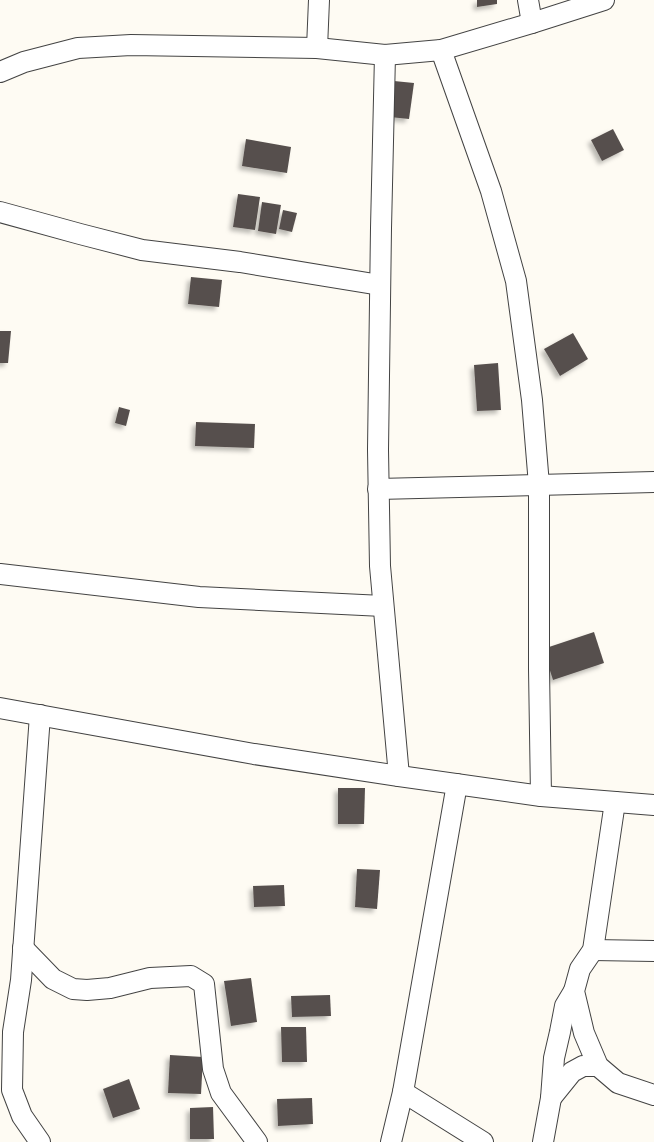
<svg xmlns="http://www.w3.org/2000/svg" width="654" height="1142" viewBox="0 0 654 1142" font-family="'Noto Serif',serif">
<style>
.building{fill:#57504d;filter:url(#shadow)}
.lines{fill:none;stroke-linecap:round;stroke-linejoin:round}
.minor-casing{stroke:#434343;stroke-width:22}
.minor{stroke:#fff;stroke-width:20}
</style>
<defs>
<filter id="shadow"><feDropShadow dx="-3.5" dy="3.5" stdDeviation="2" flood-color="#0004"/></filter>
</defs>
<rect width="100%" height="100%" fill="#fefbf3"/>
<g class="building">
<polygon points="477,0 497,0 497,4 477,7"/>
<polygon points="394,81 414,83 409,119 390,117"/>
<polygon points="613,129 624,150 602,161 591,140"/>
<polygon points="246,139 291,147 287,173 242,166"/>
<polygon points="238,194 260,197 255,230 233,227"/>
<polygon points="262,202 281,205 276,234 258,231"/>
<polygon points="283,210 297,213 292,232 279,229"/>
<polygon points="191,277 222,280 219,307 188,304"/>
<polygon points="0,331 11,331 8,363 0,363"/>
<polygon points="573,333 588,359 560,376 544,349"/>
<polygon points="498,363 501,410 477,411 474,365"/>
<polygon points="119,407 130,410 126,426 115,423"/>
<polygon points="196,422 255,424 254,448 195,446"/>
<polygon points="594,632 604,663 553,680 543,649"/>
<polygon points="338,788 365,788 364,824 338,824"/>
<polygon points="357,869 380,870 377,909 355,907"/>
<polygon points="284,885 285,906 254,907 253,886"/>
<polygon points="251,978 257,1022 231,1026 224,981"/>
<polygon points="330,995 331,1016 292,1017 291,996"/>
<polygon points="281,1027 306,1027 307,1062 282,1062"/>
<polygon points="170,1055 203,1057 201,1094 168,1093"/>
<polygon points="129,1079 140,1109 113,1118 103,1089"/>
<polygon points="312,1098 313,1124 278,1126 277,1099"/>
<polygon points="213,1107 214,1139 190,1139 190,1108"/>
</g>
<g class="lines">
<g class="minor-casing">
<g id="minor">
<polyline points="528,0 532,23"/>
<polyline points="317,48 319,0"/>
<polyline points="441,50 491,191 516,281 532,400 539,485 539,669 541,796"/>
<polyline points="385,55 381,228 378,450 380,566 399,776"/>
<polyline points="0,72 24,62 78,48 131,45 317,48 385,55 441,50 532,23 604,0"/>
<polyline points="0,212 80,234 142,250 240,262 380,285"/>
<polyline points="378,489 654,482"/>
<polyline points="0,574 199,597 383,606"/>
<polyline points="0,708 254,754 399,776 541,796 654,805"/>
<polyline points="40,715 21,980 13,1032 12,1090 22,1116 40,1142"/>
<polyline points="615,802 593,950 580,969 574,991 584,1033 598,1066 618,1083 654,1095"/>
<polyline points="23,948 53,979 73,989 87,990 110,988 150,978 191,976 204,984 213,1069 221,1093 257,1142"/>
<polyline points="593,950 654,951"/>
<polyline points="403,1092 483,1142"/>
<polyline points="551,1098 572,1072 583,1066 598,1066"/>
<polyline points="391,1142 403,1092 457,784"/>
<polyline points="543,1142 551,1098 554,1058 560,1032 565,1006 574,991"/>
</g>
</g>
<use href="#minor" class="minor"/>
</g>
</svg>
